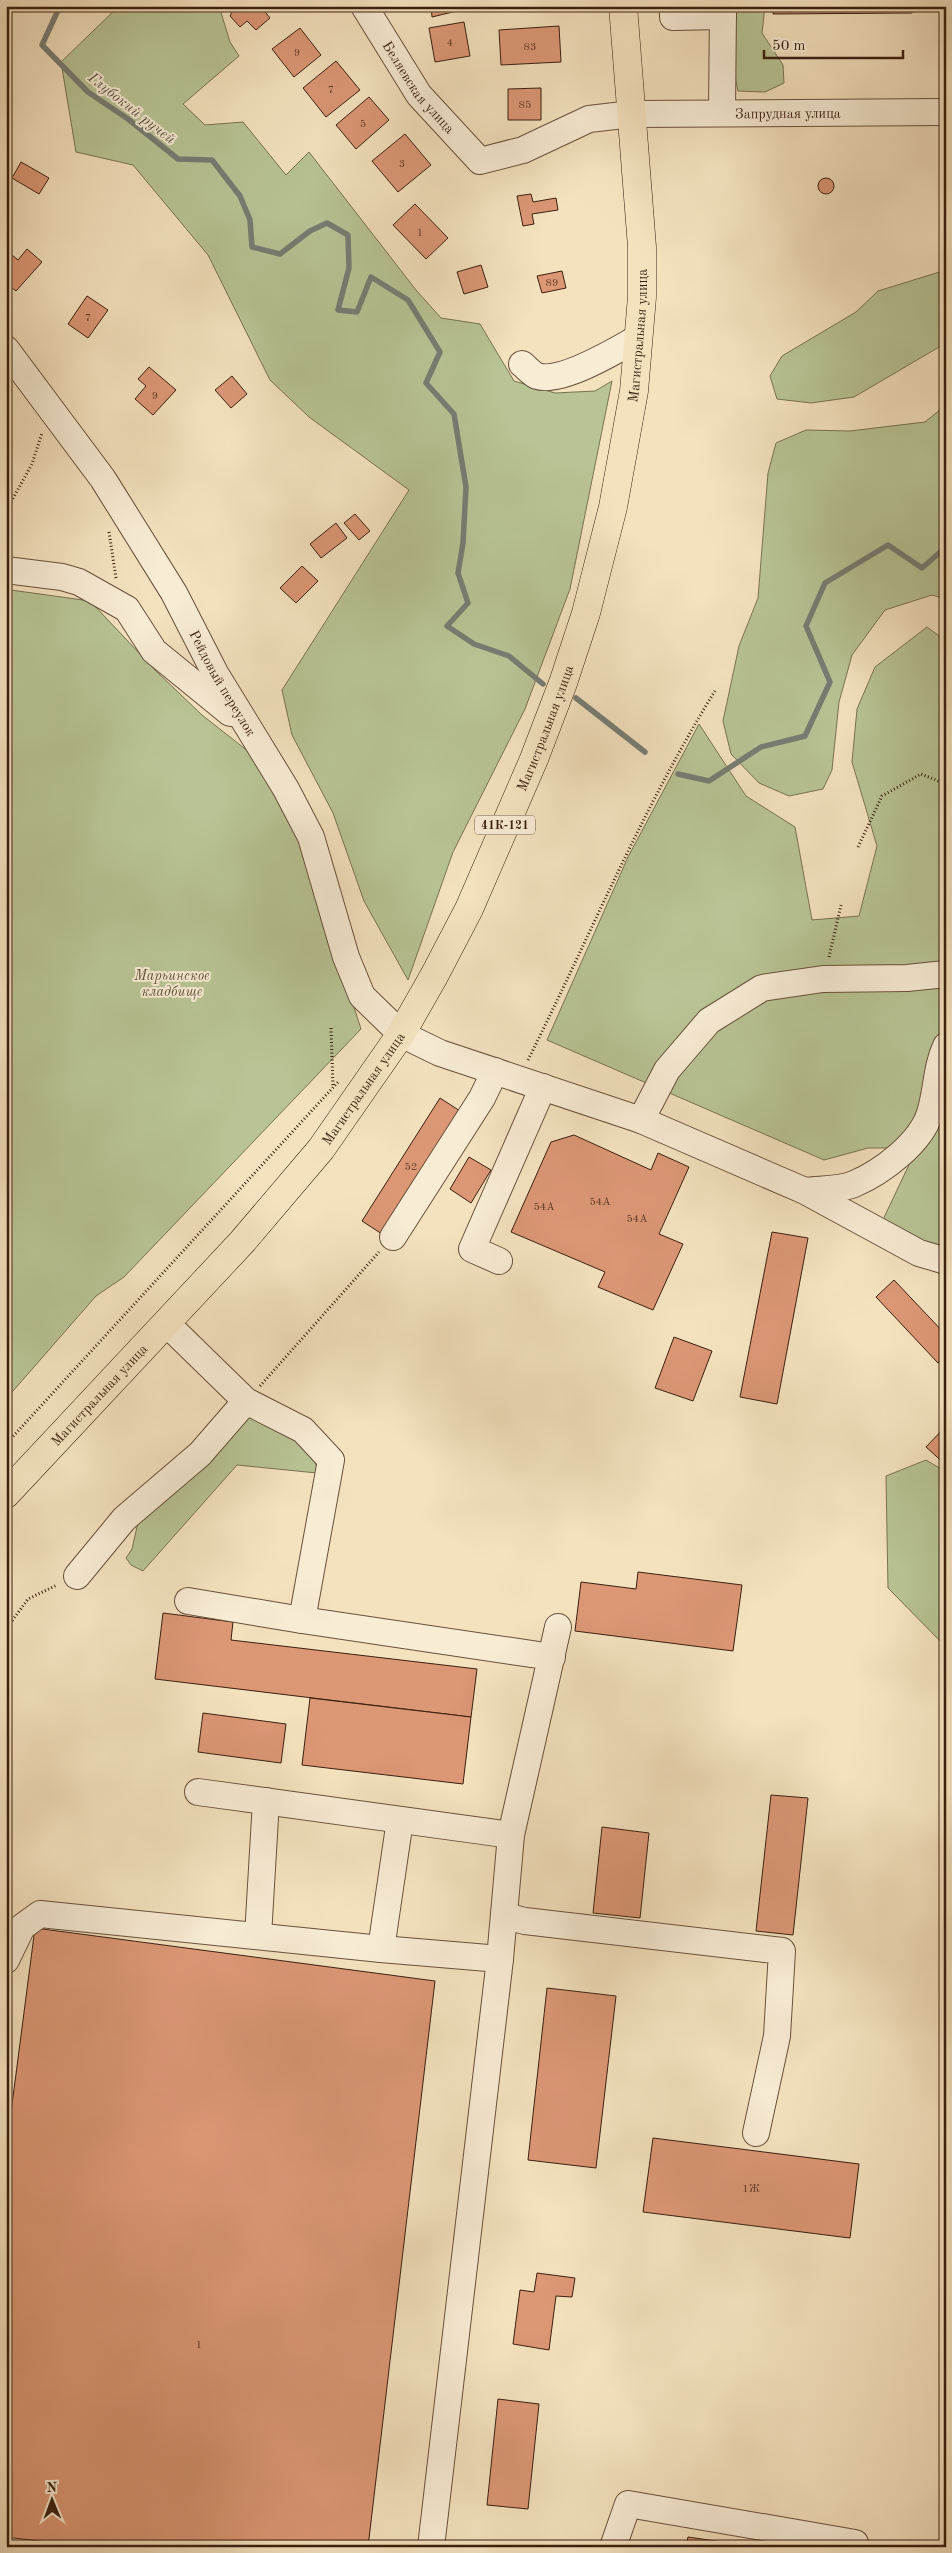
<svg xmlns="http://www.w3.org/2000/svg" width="952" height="2553" viewBox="0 0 952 2553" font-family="'Old Standard TT',serif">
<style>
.green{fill:#b8c495;stroke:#797252}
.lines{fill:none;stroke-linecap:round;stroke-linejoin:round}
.stream{stroke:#767d75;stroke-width:5.5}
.building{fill:#dc9775;stroke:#3a1f0f}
.minor-casing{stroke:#68503b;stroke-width:28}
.major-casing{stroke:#3a1f0f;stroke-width:29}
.path{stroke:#3a1f0f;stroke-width:3;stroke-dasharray:1 2.5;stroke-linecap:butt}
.minor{stroke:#f8ecd5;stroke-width:26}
.major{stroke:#f4e2bf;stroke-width:28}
.labels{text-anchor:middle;stroke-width:4;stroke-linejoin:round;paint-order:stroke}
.number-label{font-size:11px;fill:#623d28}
.shield{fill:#f8ecd5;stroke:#735c4a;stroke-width:1}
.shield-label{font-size:12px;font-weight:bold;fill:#3a1f0f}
.street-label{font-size:14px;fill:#3a1f0f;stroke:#f8ecd5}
.park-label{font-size:14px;font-style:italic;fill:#605137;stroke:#f8ecd5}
.water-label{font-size:15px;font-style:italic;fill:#584e42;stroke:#f8ecd5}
</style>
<rect width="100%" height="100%" fill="#f4e2bf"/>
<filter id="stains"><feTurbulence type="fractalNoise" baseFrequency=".004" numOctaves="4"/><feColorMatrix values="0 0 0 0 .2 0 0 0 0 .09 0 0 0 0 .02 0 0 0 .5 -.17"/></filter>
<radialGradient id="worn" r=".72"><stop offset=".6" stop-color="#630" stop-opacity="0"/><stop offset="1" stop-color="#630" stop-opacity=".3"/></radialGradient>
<g class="green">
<polygon points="119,6 219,6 230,42 239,56 183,104 205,125 243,122 286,175 309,152 416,290 441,318 480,324 514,381 555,393 595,391 612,381 570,589 525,709 453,852 408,980 364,901 333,813 292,735 282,690 409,490 309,417 270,380 208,255 133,165 76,152 61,62"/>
<polygon points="732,6 765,6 762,33 783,65 784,83 765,92 738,91 731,58"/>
<polygon points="946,270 946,343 854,397 811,403 777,399 770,376 782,356 856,312 878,291"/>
<polygon points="946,405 946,599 932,595 885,610 852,655 839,702 832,770 823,789 789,796 759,783 731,754 723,721 739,646 758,598 768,473 776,443 806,430 850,431 925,422"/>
<polygon points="11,590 90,601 156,671 202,715 263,763 299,836 361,1029 124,1277 96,1296 6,1399 6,591"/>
<polygon points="927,627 946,641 946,1256 879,1228 917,1148 868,1148 824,1160 547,1040 628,857 699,724 746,796 795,827 812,920 859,916 877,846 852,762 857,709 875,667"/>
<path d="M247,1415C271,1424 318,1441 317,1473L237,1465L143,1571L131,1565L126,1558L132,1549L139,1518Z"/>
<polygon points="926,1460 946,1472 946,1647 888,1588 886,1476"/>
</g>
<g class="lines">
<g class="stream">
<polyline points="60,6 42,45 88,92 128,119 178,159 212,160 240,196 250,220 252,247 280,254 310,231 327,223 348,235 349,268 338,310 357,312 371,277 408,300 440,352 426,383 454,414 466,487 463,543 458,573 468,603 447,626 474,644 509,656 543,684"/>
<polyline points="576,698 645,752"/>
<polyline points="678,774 709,781 761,747 805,736 830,682 806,626 825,583 888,545 922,568 946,547"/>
</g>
</g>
<g class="building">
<polygon points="264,6 262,8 270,18 256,30 247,21 240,27 230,16 235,6"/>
<polygon points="431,6 465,6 465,9 432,17"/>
<polygon points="773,6 912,6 912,13 773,14"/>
<polygon points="464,22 470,56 435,62 429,28"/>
<polygon points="559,26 561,62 501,65 499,30"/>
<polygon points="300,28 321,55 294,77 272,49"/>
<polygon points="336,61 360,90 326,117 303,88"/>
<polygon points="541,88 541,120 508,120 508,89"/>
<polygon points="369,97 389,120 356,149 336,125"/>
<polygon points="405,134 431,165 398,192 372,161"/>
<polygon points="21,162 49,178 39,194 12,178"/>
<circle cx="826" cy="186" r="8"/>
<polygon points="531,194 533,202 556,198 558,210 532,214 534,224 523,226 517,196"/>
<polygon points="415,204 448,238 426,259 393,225"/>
<polygon points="27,249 42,262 16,291 6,283 6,262 12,255 18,260"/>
<polygon points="481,265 488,287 464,294 457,272"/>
<polygon points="562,271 566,288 542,293 537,276"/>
<polygon points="87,296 108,310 88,338 68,324"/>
<polygon points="149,367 176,390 153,415 135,399 146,386 138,379"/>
<polygon points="232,376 247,394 231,408 215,390"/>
<polygon points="355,514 370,531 359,540 344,523"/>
<polygon points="336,523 347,538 321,558 310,544"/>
<polygon points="302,566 318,581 296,603 280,588"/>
<polygon points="440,1098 460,1111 382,1234 362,1221"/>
<polygon points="574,1135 651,1170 658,1153 689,1167 659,1234 683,1244 653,1310 598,1287 605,1272 511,1232 551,1142"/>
<polygon points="469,1157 491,1170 471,1203 450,1189"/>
<polygon points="772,1232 808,1238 777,1404 740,1397"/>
<polygon points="894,1280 946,1335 946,1355 938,1363 876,1297"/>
<polygon points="674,1337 712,1351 693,1401 655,1388"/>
<polygon points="946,1426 946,1465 926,1447"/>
<polygon points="638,1572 742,1585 733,1651 575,1631 581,1582 636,1589"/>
<polygon points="163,1613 233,1622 231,1640 477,1669 471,1717 155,1679"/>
<polygon points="310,1698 471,1717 463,1784 302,1765"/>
<polygon points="203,1713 286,1724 281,1763 198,1752"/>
<polygon points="771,1795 808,1798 793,1935 756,1931"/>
<polygon points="602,1827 649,1833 640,1918 593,1913"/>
<polygon points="35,1928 435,1981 368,2547 87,2547 6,2537 6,2151"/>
<polygon points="547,1988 616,1996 596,2168 528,2160"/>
<polygon points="653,2138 859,2164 850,2238 643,2212"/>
<polygon points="537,2273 575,2278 572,2297 556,2296 549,2350 513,2344 520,2290 534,2292"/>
<polygon points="498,2399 539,2404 528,2509 487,2505"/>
<polygon points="688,2537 757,2547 686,2547"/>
</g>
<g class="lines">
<g class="minor-casing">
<g id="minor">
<path id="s1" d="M364,6L419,95L480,161L523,150L589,119L632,114L946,112"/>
<polyline points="673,6 673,17 723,16"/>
<polyline points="722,113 723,6"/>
<path id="s2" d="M6,349L103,479L174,593L215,673L286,789L311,837L346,957L362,996L401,1034L440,1053L641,1120L805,1191L919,1253L946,1261"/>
<path d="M522,364C526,367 532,374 537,376C561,384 617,350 638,338"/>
<polyline points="6,570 62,577 79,582 127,609 154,651 230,713"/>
<polyline points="641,1120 667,1070 709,1021 762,988 823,979 907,978 946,974"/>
<path d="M805,1191C820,1189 840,1190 854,1184C882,1172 921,1143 930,1113C937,1091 936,1067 946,1046"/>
<polyline points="393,1237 482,1098 495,1071"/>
<polyline points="499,1261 472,1249 543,1087"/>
<polyline points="167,1324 246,1401 303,1430 331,1460 302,1620"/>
<polyline points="77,1576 124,1519 200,1454 246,1401"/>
<polyline points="188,1601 302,1620 552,1657"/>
<polyline points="198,1792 511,1835"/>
<polyline points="504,1916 525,1921 782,1951 777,2036 756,2133"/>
<polyline points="258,1936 266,1801"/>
<polyline points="381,1949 400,1820"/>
<polyline points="500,1959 511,1835 558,1627"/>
<polyline points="6,1960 22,1927 40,1914 381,1949 500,1959 431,2547"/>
<polyline points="613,2547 628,2504 855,2543 856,2547"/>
</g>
</g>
<g class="major-casing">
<g id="major">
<path id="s3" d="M6,1494L242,1242L321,1149L401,1034L434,976L469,909L534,759L563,683L586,613L613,507L634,391L642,297V247L623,6"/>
</g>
</g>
<g class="path">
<polyline points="6,511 32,464 42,433"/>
<polyline points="109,532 116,578"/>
<polyline points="858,847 882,796 921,774 946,784"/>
<polyline points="829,957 841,905"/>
<polyline points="331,1028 333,1087"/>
<path d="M528,1060C590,936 642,809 715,691"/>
<polyline points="260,1386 379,1252"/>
<polyline points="6,1444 339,1081"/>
<polyline points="6,1629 28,1599 57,1585"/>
</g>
<use href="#minor" class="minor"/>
<use href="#major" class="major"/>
</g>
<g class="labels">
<g class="number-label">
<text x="450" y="46">4</text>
<text x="530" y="50">83</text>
<text x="297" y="56">9</text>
<text x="331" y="93">7</text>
<text x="525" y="108">85</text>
<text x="363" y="127">5</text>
<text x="402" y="167">3</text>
<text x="420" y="236">1</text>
<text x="552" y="286">89</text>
<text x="88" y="321">7</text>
<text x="155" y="399">9</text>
<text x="411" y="1170">52</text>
<text x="600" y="1205">54А</text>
<text x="544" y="1210">54А</text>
<text x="637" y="1222">54А</text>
<text x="751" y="2192">1Ж</text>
<text x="199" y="2348">1</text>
</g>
<rect class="shield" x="475" y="815.5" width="60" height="19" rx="4"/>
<g class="shield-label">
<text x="505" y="829">41К-121</text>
</g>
<g class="street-label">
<text dy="5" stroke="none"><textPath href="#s1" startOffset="98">Беляевская улица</textPath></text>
<text dy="5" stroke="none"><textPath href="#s1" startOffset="511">Запрудная улица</textPath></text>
<text dy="5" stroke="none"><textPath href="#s3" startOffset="1351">Магистральная улица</textPath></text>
<text dy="5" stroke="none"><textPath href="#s2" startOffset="399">Рейдовый переулок</textPath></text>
<text dy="5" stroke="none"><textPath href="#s3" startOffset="946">Магистральная улица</textPath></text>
<text dy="5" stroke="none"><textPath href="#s3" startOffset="541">Магистральная улица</textPath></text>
<text dy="5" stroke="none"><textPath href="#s3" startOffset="136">Магистральная улица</textPath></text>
</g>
<g class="park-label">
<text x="172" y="980">Марьинское<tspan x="172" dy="16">кладбище</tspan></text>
</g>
<g class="water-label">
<text transform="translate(132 108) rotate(38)" y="5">Глубокий ручей</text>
</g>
</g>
<rect width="952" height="2553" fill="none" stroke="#f4e2bf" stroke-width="25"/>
<rect x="8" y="8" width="937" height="2538" fill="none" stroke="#3a1f0f" stroke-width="2.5"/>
<rect x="12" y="12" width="927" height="2528" fill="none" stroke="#3a1f0f"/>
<g transform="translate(52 2500) rotate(359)" stroke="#f8ecd5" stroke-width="4" paint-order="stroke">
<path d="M0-4L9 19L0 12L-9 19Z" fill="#3a1f0f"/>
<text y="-8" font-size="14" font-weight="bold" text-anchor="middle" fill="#3a1f0f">N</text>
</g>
<path d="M764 50v8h139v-8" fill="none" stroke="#3a1f0f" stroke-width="2.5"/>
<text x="772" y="50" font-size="15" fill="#3a1f0f" stroke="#f8ecd5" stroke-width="4" paint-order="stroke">50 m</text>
<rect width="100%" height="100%" filter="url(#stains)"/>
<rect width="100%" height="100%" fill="url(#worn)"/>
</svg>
